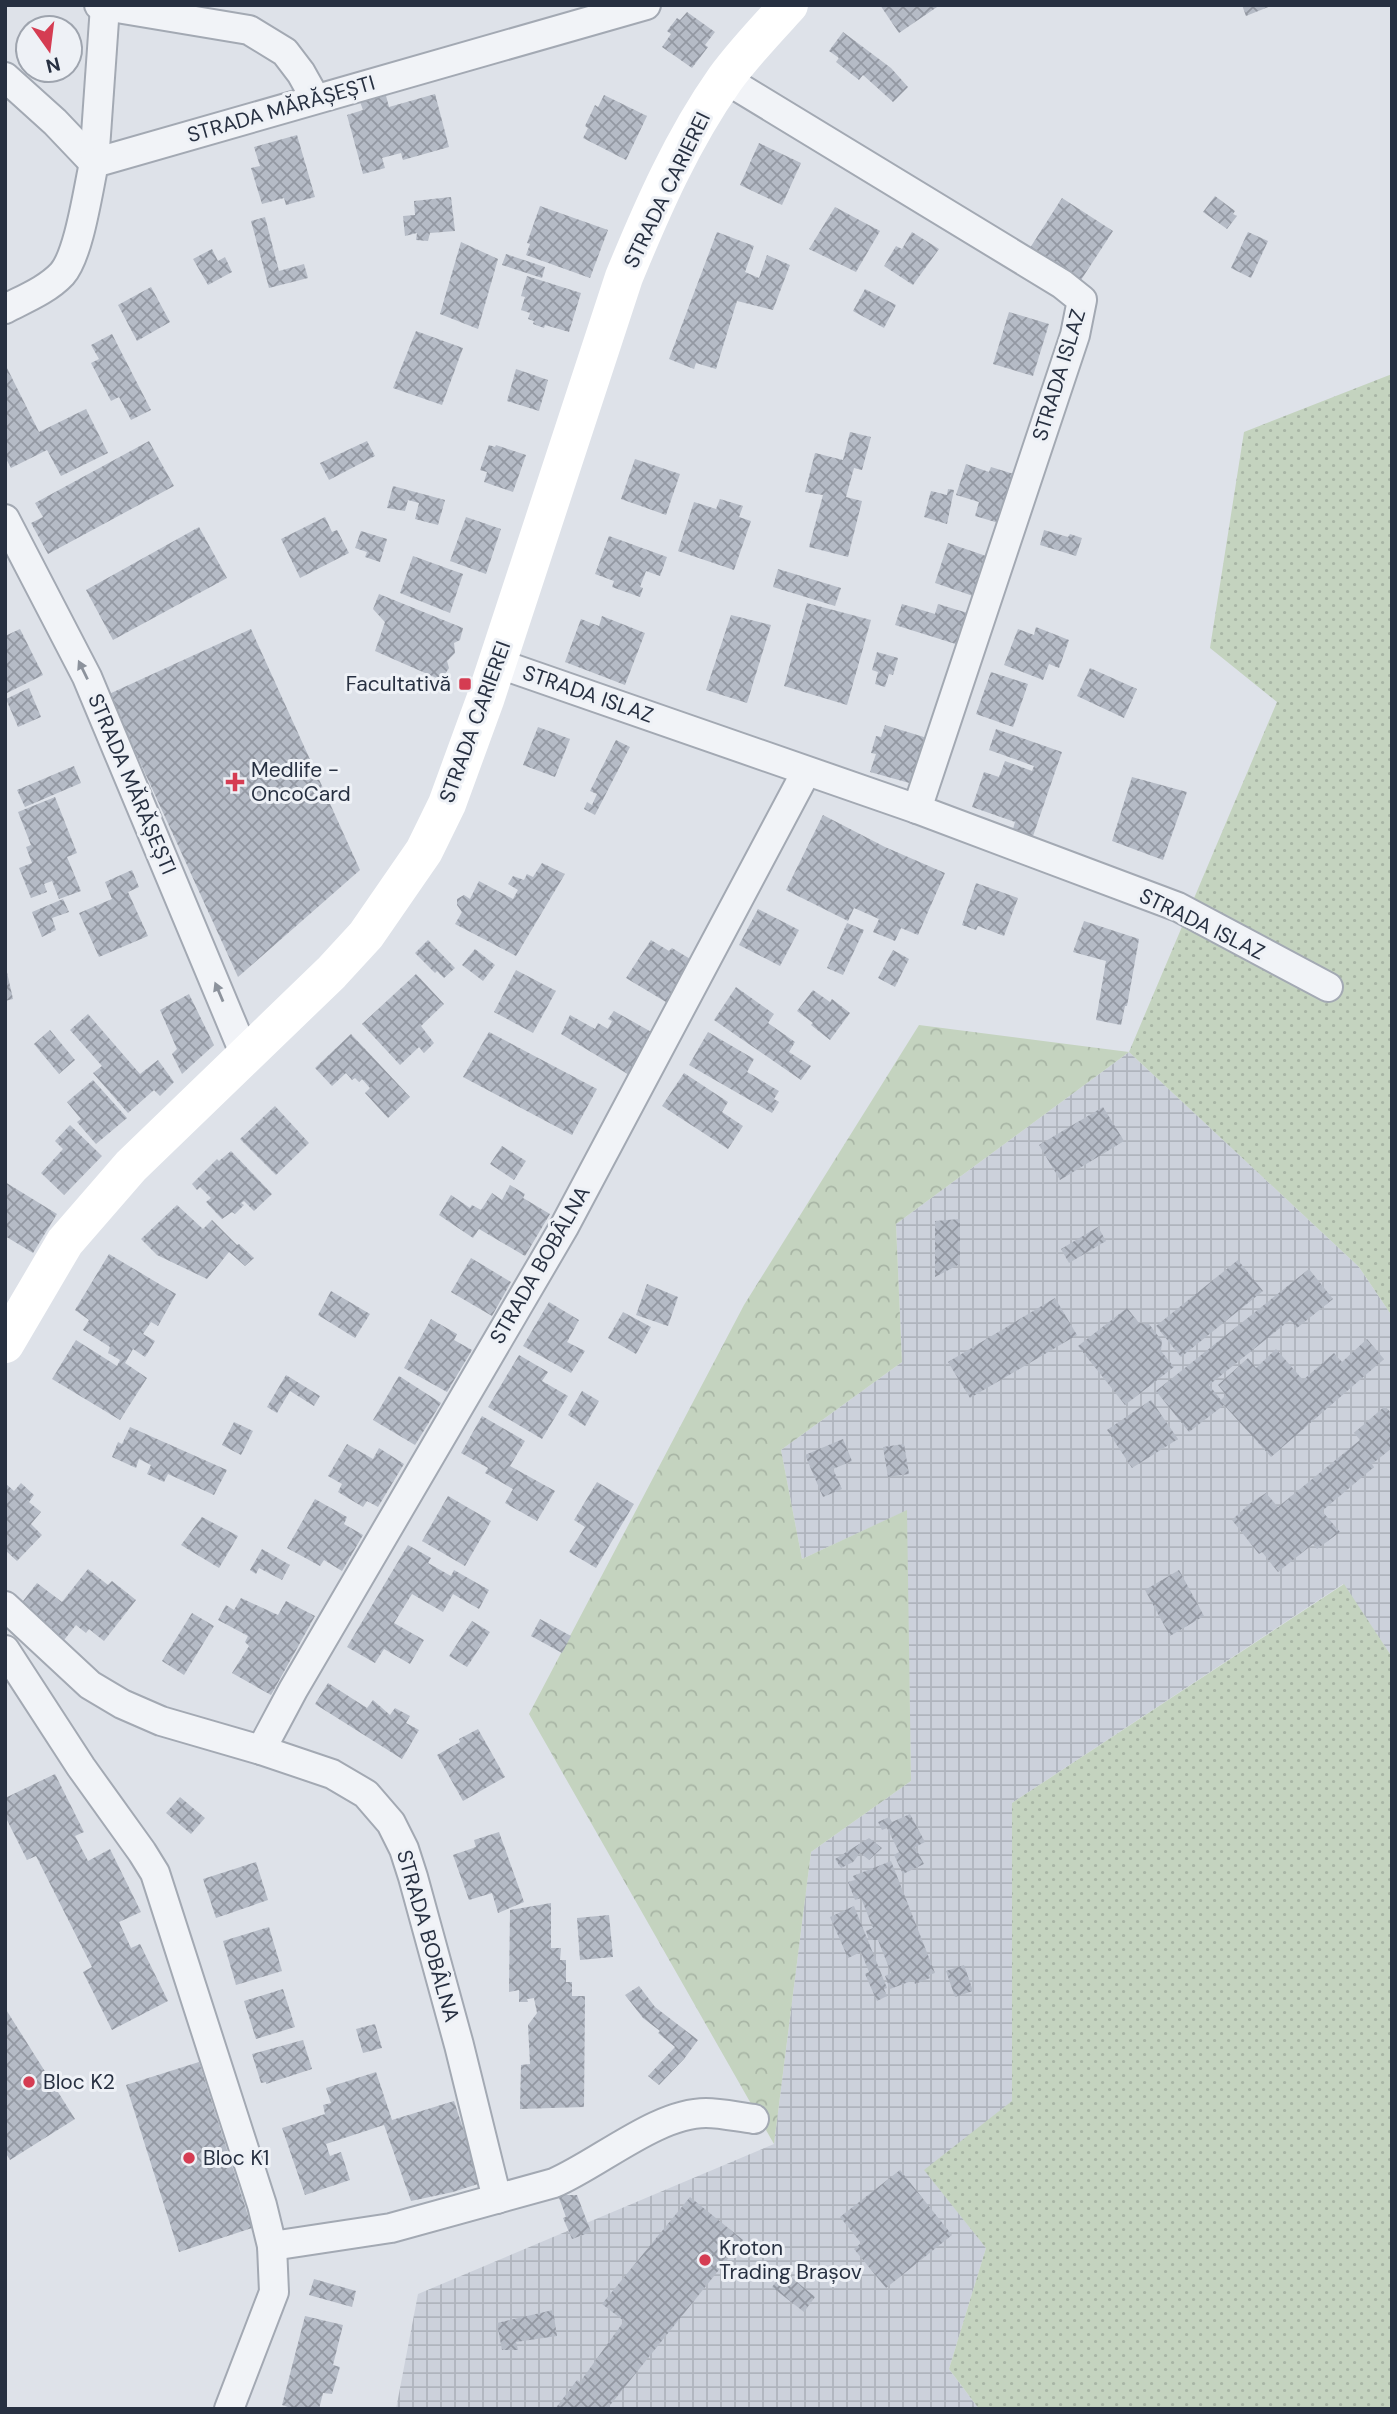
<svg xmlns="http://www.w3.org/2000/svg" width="1397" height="2414" viewBox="0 0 1397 2414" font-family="'DM Sans',sans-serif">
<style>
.industrial{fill:url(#industrial-grid)}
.grass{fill:url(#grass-dots)}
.forest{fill:url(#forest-crowns)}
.building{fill:url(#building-cross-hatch)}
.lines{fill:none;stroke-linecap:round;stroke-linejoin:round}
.street-casing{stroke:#a3a9b3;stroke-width:32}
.street{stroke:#f1f3f7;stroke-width:28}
.secondary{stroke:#fff;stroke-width:38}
.oneway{fill:#8c929c}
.poi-dot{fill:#d53c52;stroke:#eef1f6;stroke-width:2.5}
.labels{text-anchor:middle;stroke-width:6;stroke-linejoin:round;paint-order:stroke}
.street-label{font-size:21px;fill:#273041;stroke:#eef1f6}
.poi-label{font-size:21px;fill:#273041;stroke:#eef1f6;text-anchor:start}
</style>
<defs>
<pattern id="industrial-grid" width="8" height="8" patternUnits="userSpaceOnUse" patternTransform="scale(1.75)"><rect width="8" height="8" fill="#ccd1db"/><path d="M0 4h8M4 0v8" fill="none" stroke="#afb4bd"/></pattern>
<pattern id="grass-dots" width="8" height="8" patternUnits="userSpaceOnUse" patternTransform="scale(1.75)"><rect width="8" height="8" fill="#c4d3bf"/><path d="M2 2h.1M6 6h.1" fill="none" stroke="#a8b5a5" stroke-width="1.8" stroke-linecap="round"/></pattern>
<pattern id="forest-crowns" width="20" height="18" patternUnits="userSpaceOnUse" patternTransform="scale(1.75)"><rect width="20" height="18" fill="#c4d3bf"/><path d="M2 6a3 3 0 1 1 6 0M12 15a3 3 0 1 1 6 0" fill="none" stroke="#a8b5a5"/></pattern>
<pattern id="building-cross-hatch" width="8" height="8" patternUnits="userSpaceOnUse" patternTransform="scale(1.75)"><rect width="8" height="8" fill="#b5bbc6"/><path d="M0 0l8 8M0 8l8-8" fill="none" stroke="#9398a2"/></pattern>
</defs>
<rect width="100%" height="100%" fill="#dee2e9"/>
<polygon class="industrial" points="1129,1052 1359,1267 1392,1316 1392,1657 1343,1584 1012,1803 1012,2102 925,2170 986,2248 949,2369 979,2409 396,2409 418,2294 774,2144 811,1852 911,1781 906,1511 802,1559 781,1450 902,1362 896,1224"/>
<g class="grass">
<polygon points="1392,374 1392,1316 1359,1267 1129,1052 1277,702 1210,648 1244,432"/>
<polygon points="1344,1584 1392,1657 1392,2409 979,2409 949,2369 986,2248 924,2170 1012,2101 1012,1803"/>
</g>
<polygon class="forest" points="919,1025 1129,1052 896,1224 902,1362 781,1450 802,1559 907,1510 911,1781 811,1852 774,2144 529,1714 744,1305"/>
<g class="building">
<polygon points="880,5 940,5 899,33"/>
<polygon points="1242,5 1273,5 1246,16"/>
<polygon points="687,12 715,32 705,45 708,47 692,68 662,47 671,34 667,31 677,18 680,20"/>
<polygon points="843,32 891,68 908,87 893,102 863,75 859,80 836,62 839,58 829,51"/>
<polygon points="385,92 389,107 435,94 449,147 403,160 401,153 382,158 385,168 363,174 347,115 363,110 359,99"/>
<polygon points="604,95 647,116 626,160 583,138 588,128 585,126 595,105 598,107"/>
<polygon points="297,135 315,197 286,205 284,198 262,204 251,168 260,166 254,147"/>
<polygon points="759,143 801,163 782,205 740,185"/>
<polygon points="1215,196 1235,211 1233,214 1237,216 1227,229 1203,212"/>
<polygon points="451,197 455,231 430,233 428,241 416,240 417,233 405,236 403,216 415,215 414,201"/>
<polygon points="1062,198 1113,231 1081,280 1050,260 1047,263 1028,251"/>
<polygon points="540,206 608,230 590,278 526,255 530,244 527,243"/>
<polygon points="835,207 880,231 856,272 809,249"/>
<polygon points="265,217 279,271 304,264 308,278 269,288 251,221"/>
<polygon points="717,232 754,246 745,272 759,278 767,255 790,265 773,310 737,301 716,369 696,363 694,369 669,359"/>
<polygon points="912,232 939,249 913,285 884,266 896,246 902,249"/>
<polygon points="1248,232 1268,241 1251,278 1231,268"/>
<polygon points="461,242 498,259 478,329 440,314"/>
<polygon points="212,249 218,261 225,257 232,272 208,285 193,259"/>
<polygon points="506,254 545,267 542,278 502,265"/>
<polygon points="527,276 581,293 569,332 545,325 544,328 533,324 534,321 528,319 530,313 521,310 525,297 521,296"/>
<polygon points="151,287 170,322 137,341 118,305"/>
<polygon points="865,289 896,305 884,328 853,311"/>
<polygon points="1009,312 1049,324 1033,376 993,364"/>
<polygon points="416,331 463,348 442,405 393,388"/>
<polygon points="112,334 151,410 131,420 119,397 111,401 91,363 99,359 91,345"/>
<polygon points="5,364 39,432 86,409 108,453 61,476 47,450 11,468 5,457"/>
<polygon points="516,369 548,380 539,411 507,401"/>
<polygon points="850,432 871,437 862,470 854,468 846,497 862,501 848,557 809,547 823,495 805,492 815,453 843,460"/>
<polygon points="149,441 174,486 48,554 31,523 43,517 35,503"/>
<polygon points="367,441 375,456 329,480 320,463"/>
<polygon points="489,445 495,447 496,445 526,455 513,492 484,482 487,472 480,470"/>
<polygon points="635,459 680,474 666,515 621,499"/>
<polygon points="966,464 989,472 991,467 1017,475 1002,524 975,516 979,502 956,495"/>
<polygon points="393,486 445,500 438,525 415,519 419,503 408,500 405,511 387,508"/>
<polygon points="948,489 954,490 947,524 924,517 931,491 947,495"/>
<polygon points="720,499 743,506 739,517 751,521 734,570 678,551 694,502 716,509"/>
<polygon points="325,517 332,532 337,530 349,553 300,578 281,539"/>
<polygon points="466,517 501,529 486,574 450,561"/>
<polygon points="199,527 227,578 113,640 86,590"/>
<polygon points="1044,530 1068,537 1070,534 1082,538 1076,556 1040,545"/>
<polygon points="361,531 387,539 380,562 365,557 367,552 355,548"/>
<polygon points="609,536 667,557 660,576 646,571 640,587 643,588 640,597 612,587 614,581 595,574"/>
<polygon points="948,543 989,557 976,597 935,583"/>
<polygon points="413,556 463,574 450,613 400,593"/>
<polygon points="778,569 841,588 835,606 773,587"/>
<polygon points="379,594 463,628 460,640 454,643 455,653 447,661 449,668 441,680 375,651 385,622 373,609"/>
<polygon points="807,603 871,620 847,705 784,686"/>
<polygon points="902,604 935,614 938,604 971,614 962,646 895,625"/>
<polygon points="731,615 771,625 747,703 706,690"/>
<polygon points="602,616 645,633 625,685 565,662 581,619 599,626"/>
<polygon points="1036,627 1069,640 1059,668 1049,664 1043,680 1004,665 1018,629 1034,635"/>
<polygon points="20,629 43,675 7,693 5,690 5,636"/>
<polygon points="251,629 360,870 238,977 109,694"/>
<polygon points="877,652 898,658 893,675 889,674 885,687 875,684 878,672 872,670"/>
<polygon points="1090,668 1137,689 1124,718 1077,696"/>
<polygon points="991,672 1028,684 1013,727 976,714"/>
<polygon points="29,688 41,717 18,727 6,699"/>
<polygon points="885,725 927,738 913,784 870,772 876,754 871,753 876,736 881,737"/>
<polygon points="538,727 570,739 555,777 523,765"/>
<polygon points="996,729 1062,752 1033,836 1013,829 1015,822 972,807 984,772 999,777 1005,761 1032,771 1034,766 989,750"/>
<polygon points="616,740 630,747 595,815 584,809 587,802 592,805 597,794 590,791"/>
<polygon points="74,766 81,783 25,807 17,790"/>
<polygon points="1132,777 1187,792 1163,860 1112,841"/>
<polygon points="55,797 77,853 67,857 81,891 59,899 52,881 44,884 47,892 31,898 19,868 32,863 26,847 31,845 18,812"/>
<polygon points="823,815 885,847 945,873 918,935 901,928 895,941 873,932 879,919 854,908 848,921 786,890"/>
<polygon points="542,863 565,874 516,956 455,924 462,912 457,905 457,899 464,895 470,899 479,881 513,899 518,890 508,884 513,876 524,880 527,874 533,877"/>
<polygon points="132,870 139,887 128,892 148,936 99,957 79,913 112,899 105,882"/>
<polygon points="976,883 1018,898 1004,936 978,926 976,930 962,925"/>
<polygon points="63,899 69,912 52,918 56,930 42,937 32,912"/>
<polygon points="758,909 799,930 780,966 739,945"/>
<polygon points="1084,921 1139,939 1127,1006 1125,1006 1121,1025 1096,1020 1106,961 1073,952"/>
<polygon points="847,923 864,930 843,975 827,968"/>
<polygon points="428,940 455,968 444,978 437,971 435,973 415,953"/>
<polygon points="651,940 669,951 672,948 697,963 671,1005 626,978"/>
<polygon points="475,949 495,965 483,981 462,965"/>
<polygon points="893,950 909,959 895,987 878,978"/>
<polygon points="6,968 13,999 5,1001 5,969"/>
<polygon points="516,970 556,991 533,1033 494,1012"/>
<polygon points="416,974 444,1004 421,1026 434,1043 424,1053 419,1047 400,1065 362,1024"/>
<polygon points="736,987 774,1014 768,1023 795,1042 789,1052 811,1066 801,1080 714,1020"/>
<polygon points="813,990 830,1002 832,999 850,1013 830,1040 811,1025 813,1023 797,1011"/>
<polygon points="189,994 214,1045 182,1074 172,1054 177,1049 160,1010"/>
<polygon points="614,1011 655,1034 631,1076 561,1034 570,1015 595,1029 598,1023 608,1029 612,1021 608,1019"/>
<polygon points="88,1014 140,1074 158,1060 174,1082 160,1096 154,1090 128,1113 93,1073 102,1066 70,1030"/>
<polygon points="50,1030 75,1060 59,1074 34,1044"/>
<polygon points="489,1032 597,1089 572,1135 463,1077"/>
<polygon points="708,1032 754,1059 747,1072 779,1091 774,1099 779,1102 772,1113 689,1065"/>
<polygon points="351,1034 410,1097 388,1118 365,1093 370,1088 362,1079 359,1082 355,1078 352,1080 346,1073 332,1086 315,1068"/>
<polygon points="684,1073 728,1102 722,1112 743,1126 728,1149 662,1106"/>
<polygon points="93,1080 127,1118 96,1144 77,1122 81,1119 67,1102"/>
<polygon points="275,1106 309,1143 276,1175 240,1139"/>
<polygon points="1103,1107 1124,1141 1060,1180 1039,1145"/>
<polygon points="70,1125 102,1156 64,1195 41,1173 63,1149 55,1141"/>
<polygon points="502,1146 526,1161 514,1180 490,1164"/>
<polygon points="231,1151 272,1194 254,1211 244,1201 241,1203 244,1205 235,1214 232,1212 222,1219 206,1202 211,1198 200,1187 197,1190 192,1184 217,1159 219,1161"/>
<polygon points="5,1182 57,1214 33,1253 5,1236"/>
<polygon points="510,1185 525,1194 523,1198 550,1214 525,1256 479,1229 473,1238 439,1215 451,1195 470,1208 472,1205 481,1210 492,1193 502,1200"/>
<polygon points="177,1205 203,1229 212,1220 237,1245 239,1244 254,1258 245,1266 229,1252 207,1279 157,1255 141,1239"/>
<polygon points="960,1219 960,1264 935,1277 935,1221"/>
<polygon points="1098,1227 1106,1241 1069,1263 1061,1249"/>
<polygon points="109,1254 176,1294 158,1326 151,1322 143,1334 155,1341 145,1357 133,1349 125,1363 147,1378 120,1420 52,1379 76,1340 117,1366 120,1360 108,1353 110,1347 83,1330 89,1320 75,1310"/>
<polygon points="471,1258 511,1282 492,1316 451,1292"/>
<polygon points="1238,1260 1263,1291 1181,1357 1156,1326"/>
<polygon points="1309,1269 1333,1299 1297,1328 1290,1320 1209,1385 1221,1400 1226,1395 1218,1385 1248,1358 1256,1368 1276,1349 1303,1380 1334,1353 1342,1362 1367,1339 1384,1359 1271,1457 1224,1405 1189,1432 1156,1391"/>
<polygon points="647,1284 678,1297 668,1326 636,1315"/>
<polygon points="331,1291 370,1314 355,1338 318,1315"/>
<polygon points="1055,1298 1077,1335 970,1398 948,1362"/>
<polygon points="549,1302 579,1320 567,1342 585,1351 571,1373 523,1346"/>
<polygon points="1127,1308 1139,1323 1149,1324 1162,1341 1161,1351 1174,1367 1125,1405 1078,1346"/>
<polygon points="623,1312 651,1327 636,1354 608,1338"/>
<polygon points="431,1319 457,1334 454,1340 472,1350 447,1392 404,1368"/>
<polygon points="519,1355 548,1372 542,1381 568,1396 542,1439 488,1407"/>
<polygon points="286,1375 320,1396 314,1406 290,1391 277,1413 267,1407"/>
<polygon points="399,1376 441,1403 415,1445 373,1420"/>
<polygon points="582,1391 599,1401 585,1426 568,1415"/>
<polygon points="1151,1400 1178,1439 1132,1468 1107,1430"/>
<polygon points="1385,1406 1392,1414 1392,1448 1372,1464 1374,1467 1322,1511 1340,1532 1317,1549 1313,1544 1278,1572 1262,1552 1259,1554 1232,1520 1249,1504 1266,1493 1278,1507 1360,1440 1354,1433"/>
<polygon points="482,1416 525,1441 510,1466 555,1491 537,1521 505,1503 513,1489 485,1473 488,1468 461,1453"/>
<polygon points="234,1422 253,1431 241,1455 222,1445"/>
<polygon points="130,1427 227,1470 214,1495 168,1474 164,1482 147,1474 151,1465 139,1459 136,1468 112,1457 118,1442 122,1444"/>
<polygon points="843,1439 852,1461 833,1469 842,1489 823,1497 805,1455"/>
<polygon points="347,1444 373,1459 379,1448 404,1464 378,1507 367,1501 363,1507 338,1492 342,1484 328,1476"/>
<polygon points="904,1444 909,1474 888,1477 883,1447"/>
<polygon points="597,1482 634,1504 596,1568 569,1552 585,1527 574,1520"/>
<polygon points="5,1483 14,1491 21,1483 34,1495 29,1502 41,1512 31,1524 42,1535 17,1561 5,1550"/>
<polygon points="448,1496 491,1521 465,1566 422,1541"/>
<polygon points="315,1499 347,1517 344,1524 363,1535 342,1571 324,1560 320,1566 287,1548"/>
<polygon points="202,1517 238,1536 219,1568 181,1545"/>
<polygon points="408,1545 431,1558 428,1563 451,1576 454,1570 489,1590 479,1609 453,1594 443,1612 412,1594 394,1623 424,1640 410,1664 384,1649 375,1663 347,1647"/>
<polygon points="262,1549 290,1565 282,1580 259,1568 256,1574 250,1570"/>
<polygon points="88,1569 108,1585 112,1581 136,1600 104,1641 89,1629 86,1633 76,1625 64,1640 20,1605 37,1583 62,1602"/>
<polygon points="1179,1570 1204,1616 1170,1636 1145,1590"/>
<polygon points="241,1598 278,1615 286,1601 315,1616 271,1695 232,1673 249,1646 245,1642 248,1636 218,1620 226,1605 234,1610"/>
<polygon points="192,1613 214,1626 184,1675 162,1661"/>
<polygon points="540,1619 571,1636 562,1653 531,1636"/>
<polygon points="472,1621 490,1632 467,1667 449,1656"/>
<polygon points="328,1683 367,1708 373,1700 390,1715 395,1708 410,1716 406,1723 419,1730 402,1759 315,1704"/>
<polygon points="478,1729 505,1777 463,1801 437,1755 460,1742 459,1739"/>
<polygon points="55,1774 84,1832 75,1836 88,1861 110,1849 141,1912 119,1922 131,1948 140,1944 168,2001 112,2030 83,1972 92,1967 36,1856 27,1860 5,1816 5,1798"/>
<polygon points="180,1797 205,1818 191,1834 166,1813"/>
<polygon points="910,1814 925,1842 915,1847 924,1864 903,1874 894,1855 899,1852 887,1828 882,1830 878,1822 889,1817 892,1822"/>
<polygon points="499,1832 524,1902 498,1913 492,1893 469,1900 453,1855 476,1847 474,1840"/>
<polygon points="869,1838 882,1848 869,1860 860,1853 853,1862 841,1868 835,1859"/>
<polygon points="891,1861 935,1973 929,1975 930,1978 915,1984 914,1980 890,1989 885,1976 891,1973 878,1940 869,1940 866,1931 873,1928 861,1898 855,1900 848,1882 855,1880 853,1876"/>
<polygon points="256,1862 268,1900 216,1918 203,1879"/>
<polygon points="551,1903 551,1948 561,1948 560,1960 566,1960 566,1982 572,1982 572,1996 585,1996 584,2107 520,2109 521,2065 530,2064 528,2025 537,2013 534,1998 527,1999 528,2002 519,2002 519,1990 509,1992 510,1910"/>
<polygon points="854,1906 887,1988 884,1989 887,1996 877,2001 865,1974 869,1972 861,1952 848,1958 830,1917"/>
<polygon points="609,1915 613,1957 580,1960 577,1918"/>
<polygon points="269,1927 282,1971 236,1985 223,1941"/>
<polygon points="964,1965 973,1991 955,1997 946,1971"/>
<polygon points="639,1986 655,2007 698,2040 684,2059 659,2085 648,2076 675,2047 658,2033 660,2031 643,2018 625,1995"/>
<polygon points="283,1989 295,2027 256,2039 244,2001"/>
<polygon points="5,2008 75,2119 10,2160 5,2152"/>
<polygon points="375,2024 382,2048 363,2053 356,2029"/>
<polygon points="303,2040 312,2069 266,2084 266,2082 261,2083 252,2054"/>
<polygon points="199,2062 252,2228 179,2252 126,2085"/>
<polygon points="376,2072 392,2120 454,2101 481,2183 453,2192 411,2201 384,2125 326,2144 330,2156 341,2152 350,2180 305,2195 282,2128 325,2114 323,2105 331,2103 326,2088"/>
<polygon points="900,2170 952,2235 886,2288 854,2249 861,2243 840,2217"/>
<polygon points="558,2195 577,2195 591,2232 572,2239 563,2218 566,2217"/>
<polygon points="690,2197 743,2240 607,2409 555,2409 577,2380 580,2382 624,2321 602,2304"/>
<polygon points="784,2271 815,2297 804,2312 772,2287"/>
<polygon points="314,2279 356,2291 352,2307 309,2295"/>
<polygon points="553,2310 557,2336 516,2342 518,2350 502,2350 497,2323"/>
<polygon points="305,2316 343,2325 333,2365 340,2367 332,2394 323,2393 319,2409 294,2409 282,2405"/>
</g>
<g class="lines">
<g class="street-casing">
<g id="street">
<polyline points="99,5 249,30 285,52 301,73 315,98"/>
<polyline points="5,77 55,122 94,163"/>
<polyline points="725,79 1062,284 1082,300 1075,335 917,809"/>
<polyline points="94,163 105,6"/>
<path d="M5,309C24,299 47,290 62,274C79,255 88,190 94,163L646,5"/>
<polyline points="5,519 87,677 245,1055"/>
<polyline points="497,663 917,809 1178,907 1328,987"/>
<polyline points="5,1606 90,1685 122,1704 161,1721 261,1750 332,1774 366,1794 391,1823 404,1849 413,1877 459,2045 497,2199"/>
<polyline points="5,1650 81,1767 142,1852 155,1873 262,2205 272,2246 274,2292 229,2409"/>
<polyline points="261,1750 293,1690 564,1227 806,772"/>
<path d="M272,2246L391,2228L554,2183C600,2163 657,2113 706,2113C721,2113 738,2117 754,2119"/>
</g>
</g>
<use href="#street" class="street"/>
<path class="secondary" d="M5,1344L65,1242L131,1166L331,973L366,935L424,851L447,804L485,700L624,277C652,209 682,140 725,79C744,53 767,29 789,5"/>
</g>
<defs><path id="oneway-solid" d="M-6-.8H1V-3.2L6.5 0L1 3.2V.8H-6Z" transform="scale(1.75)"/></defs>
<g class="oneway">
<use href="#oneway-solid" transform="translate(83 670) rotate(-116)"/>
<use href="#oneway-solid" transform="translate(219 992) rotate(-113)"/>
</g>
<g class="poi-dot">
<rect x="458" y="677" width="14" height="14" rx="3.5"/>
<path d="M231.5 771.5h7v7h7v7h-7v7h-7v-7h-7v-7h7z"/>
<circle cx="29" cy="2082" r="7"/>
<circle cx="189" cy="2158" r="7"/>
<circle cx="705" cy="2260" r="7"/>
</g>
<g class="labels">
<g class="street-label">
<text transform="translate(281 109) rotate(-16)" y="7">STRADA MĂRĂȘEȘTI</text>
<text transform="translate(667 190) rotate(-64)" y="7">STRADA CARIEREI</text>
<text transform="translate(1059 375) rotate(-73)" y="7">STRADA ISLAZ</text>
<text transform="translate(588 694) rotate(19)" y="7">STRADA ISLAZ</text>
<text transform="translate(475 722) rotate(-70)" y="7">STRADA CARIEREI</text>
<text transform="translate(132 784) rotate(67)" y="7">STRADA MĂRĂȘEȘTI</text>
<text transform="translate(1202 924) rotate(26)" y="7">STRADA ISLAZ</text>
<text transform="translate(540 1265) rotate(-60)" y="7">STRADA BOBÂLNA</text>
<text transform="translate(428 1936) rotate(74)" y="7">STRADA BOBÂLNA</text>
</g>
<g class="poi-label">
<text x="451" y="691" text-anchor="end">Facultativă</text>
<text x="251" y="777">Medlife -<tspan x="251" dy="24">OncoCard</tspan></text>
<text x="43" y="2089">Bloc K2</text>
<text x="203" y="2165">Bloc K1</text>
<text x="719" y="2255">Kroton<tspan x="719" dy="24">Trading Brașov</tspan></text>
</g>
</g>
<rect width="1397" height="2414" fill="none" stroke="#273041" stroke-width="14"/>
<g transform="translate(49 49) rotate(166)"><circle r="33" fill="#eef1f6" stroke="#9ea4ae" stroke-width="2"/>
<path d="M0-5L12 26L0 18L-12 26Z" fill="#d53c52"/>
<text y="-10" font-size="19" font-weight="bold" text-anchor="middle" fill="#273041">N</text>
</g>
</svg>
